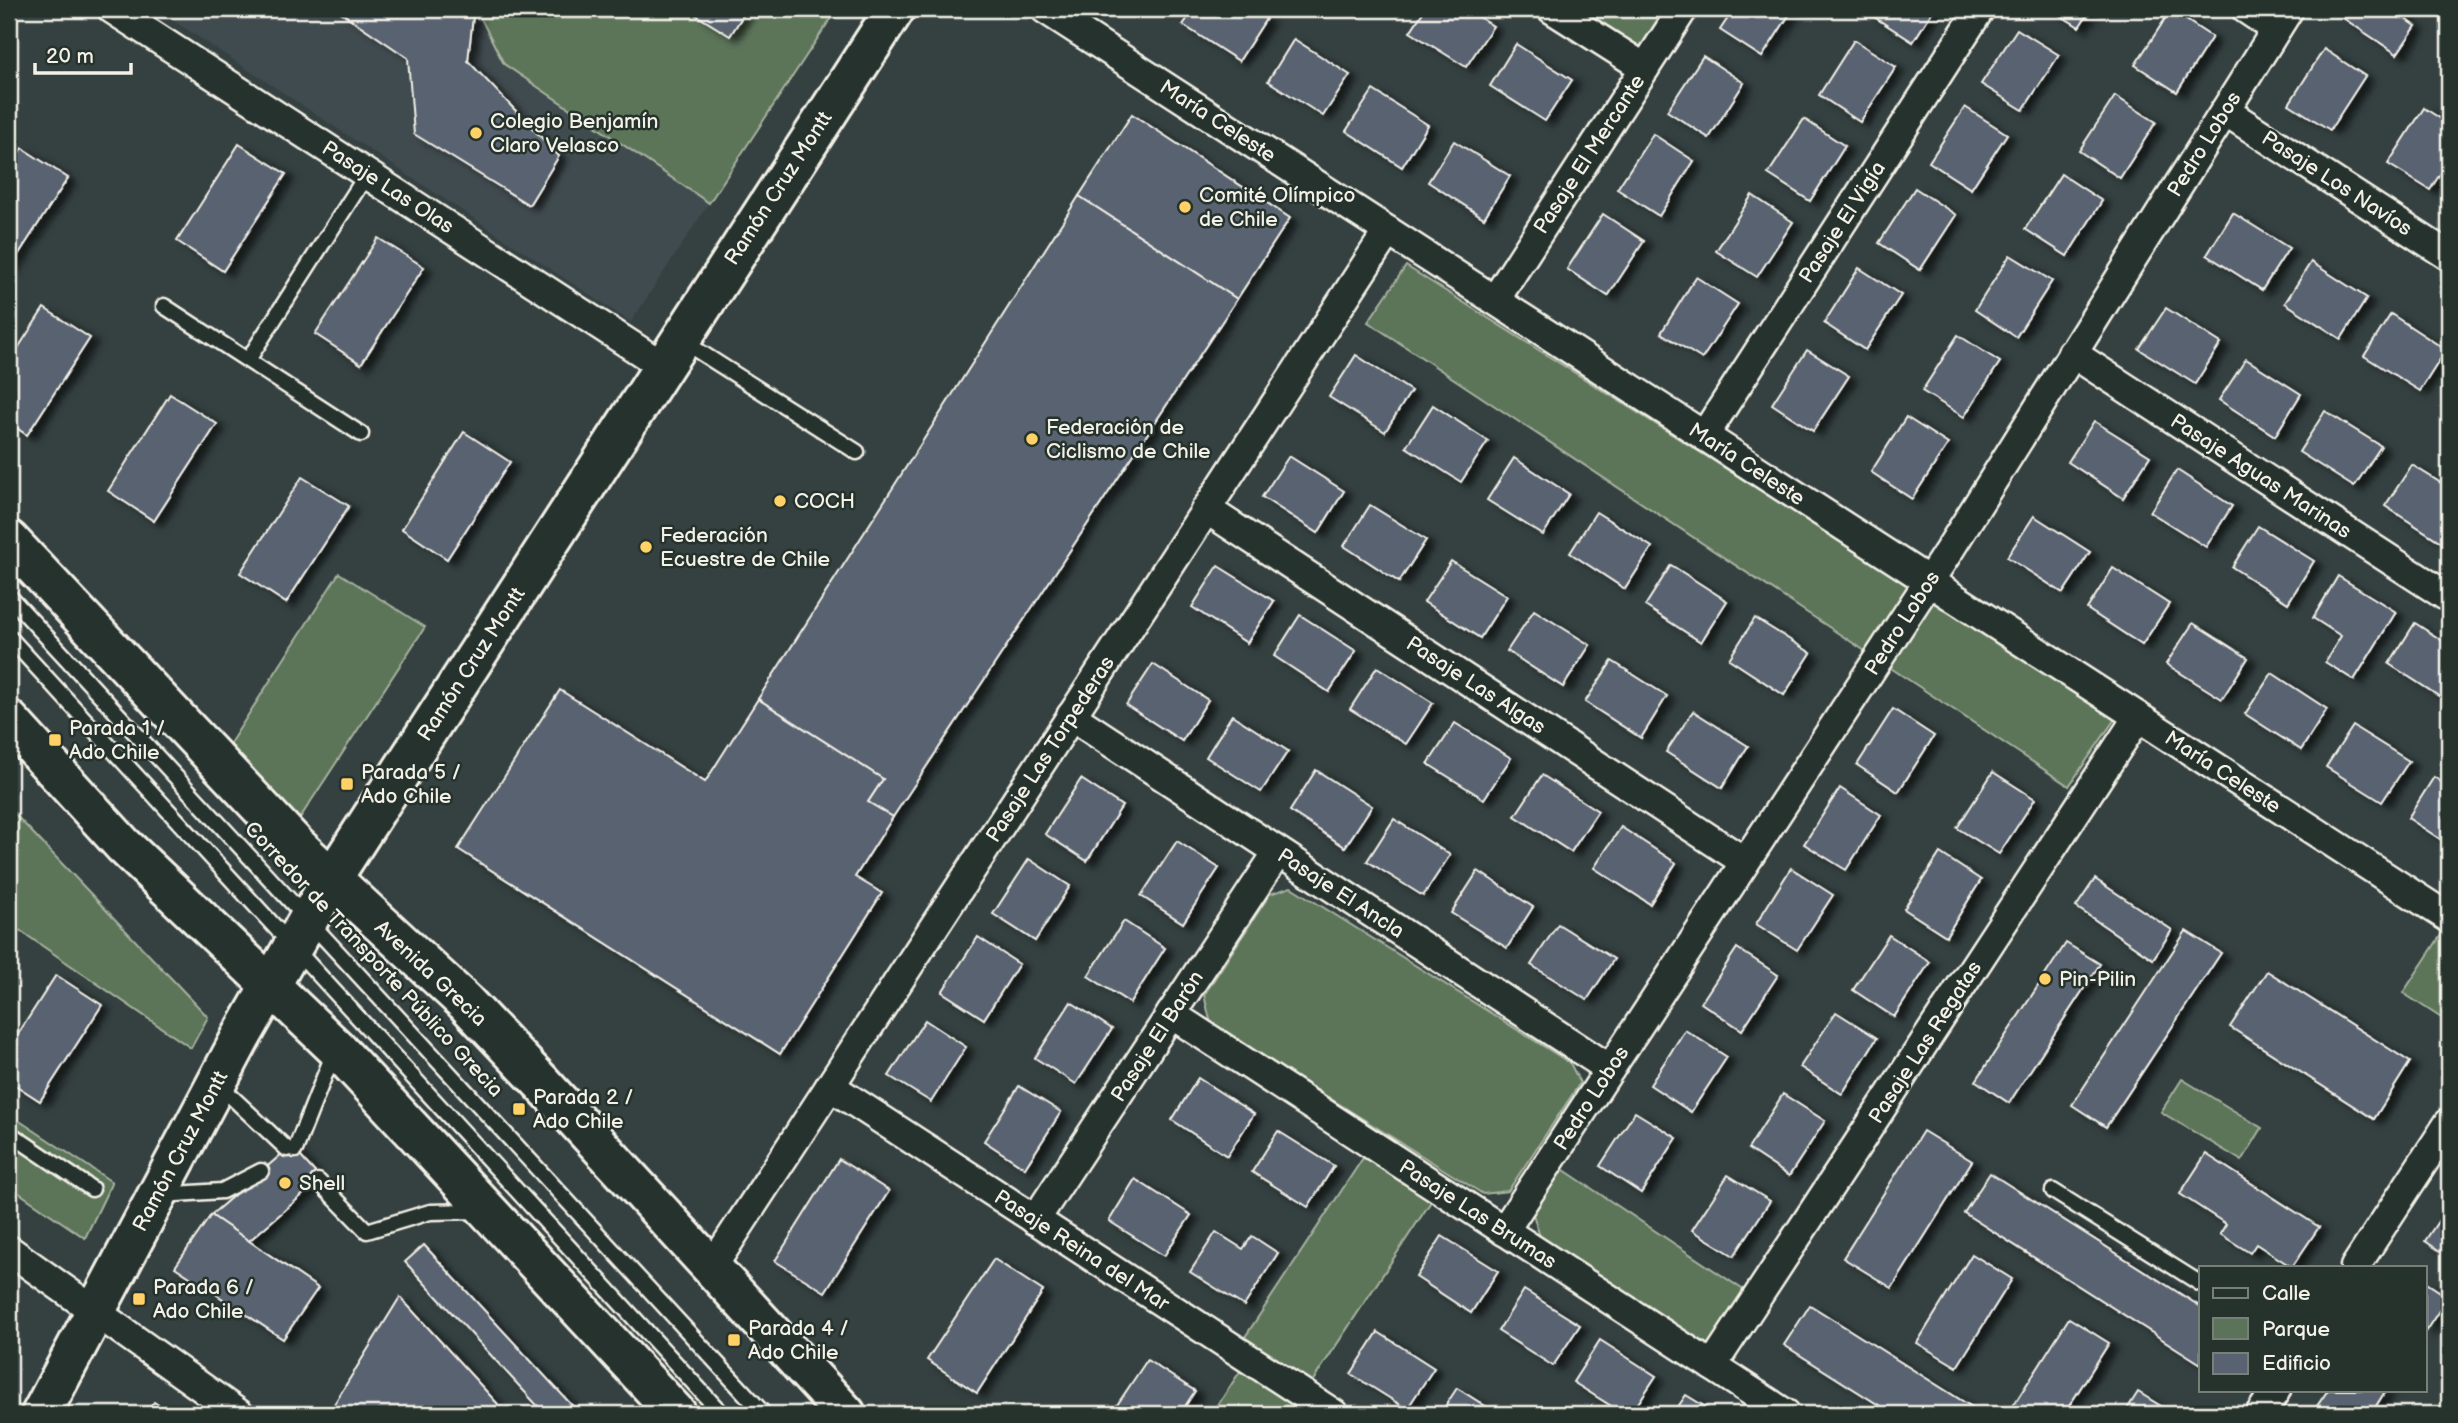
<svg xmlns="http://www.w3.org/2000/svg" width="2458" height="1423" viewBox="0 0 2458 1423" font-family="'Balsamiq Sans',sans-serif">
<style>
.built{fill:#404b4f}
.green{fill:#5b7459;stroke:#a8b2a0;stroke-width:2}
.building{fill:#586270;stroke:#f4f1e8;stroke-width:2;filter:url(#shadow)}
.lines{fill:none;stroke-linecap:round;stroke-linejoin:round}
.lane-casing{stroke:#f4f1e8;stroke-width:19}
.street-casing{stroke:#f4f1e8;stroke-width:33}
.secondary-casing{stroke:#f4f1e8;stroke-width:44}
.primary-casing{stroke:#f4f1e8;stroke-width:44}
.lane{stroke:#26332d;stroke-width:14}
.street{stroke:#26332d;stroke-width:28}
.secondary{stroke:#26332d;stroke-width:38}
.primary{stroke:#26332d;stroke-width:38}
.poi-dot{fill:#ffd166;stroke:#26332d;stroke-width:2.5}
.labels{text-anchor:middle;stroke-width:5;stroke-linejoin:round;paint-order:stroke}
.poi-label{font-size:21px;fill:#f4f1e8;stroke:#26332d;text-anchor:start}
.street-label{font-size:21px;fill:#f4f1e8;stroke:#26332d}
</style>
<defs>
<filter id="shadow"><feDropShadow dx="8" dy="4.5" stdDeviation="3.5" flood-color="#0009"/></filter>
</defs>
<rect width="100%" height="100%" fill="#354141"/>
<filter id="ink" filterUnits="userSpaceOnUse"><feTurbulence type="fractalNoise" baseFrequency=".0143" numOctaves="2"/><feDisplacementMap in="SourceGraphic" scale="14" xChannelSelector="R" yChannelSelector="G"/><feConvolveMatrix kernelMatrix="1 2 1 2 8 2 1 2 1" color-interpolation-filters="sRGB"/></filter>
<g filter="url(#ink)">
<polygon class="built" points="156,9 476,9 504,64 709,203 631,322"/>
<g class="green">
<polygon points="476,9 837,9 709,203 504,64"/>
<polygon points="1576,9 1665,9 1639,49"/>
<polygon points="1406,266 2117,716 2069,786 1368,322"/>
<polygon points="339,573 425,627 298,821 227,748"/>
<polygon points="9,808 208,1017 191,1048 9,923"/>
<polygon points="1291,887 1570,1063 1580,1083 1508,1191 1483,1194 1211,1024 1204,995 1270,894"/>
<polygon points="2441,935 2449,940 2449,1023 2403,993"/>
<polygon points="2182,1079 2262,1128 2242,1161 2161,1112"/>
<polygon points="9,1114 112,1182 85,1238 9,1186"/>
<polygon points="1365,1155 1432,1200 1310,1385 1243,1340"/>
<polygon points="1561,1168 1745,1291 1706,1350 1541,1240 1532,1211"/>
<polygon points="1241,1370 1308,1414 1212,1414"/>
</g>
<g class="building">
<polygon points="336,9 468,9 473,16 468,61 559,156 529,205 414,134 408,58"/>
<polygon points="700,9 747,9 730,36 696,15"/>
<polygon points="1194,9 1249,9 1266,19 1239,61 1183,25"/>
<polygon points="1425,9 1466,9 1493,26 1466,67 1410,32"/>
<polygon points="1734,9 1793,9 1762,57 1720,30"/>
<polygon points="1875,9 1934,9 1913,42 1871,15"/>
<polygon points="2050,9 2091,9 2079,27"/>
<polygon points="2349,9 2409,9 2403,17 2416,26 2397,54 2343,18"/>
<polygon points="2171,10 2212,37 2177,92 2135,65"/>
<polygon points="2017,29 2059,55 2023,110 1981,84"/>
<polygon points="1294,39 1350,75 1323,116 1268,81"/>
<polygon points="1854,40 1896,67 1860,122 1819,95"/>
<polygon points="1516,44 1572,80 1545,121 1490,86"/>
<polygon points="2324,49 2365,76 2330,130 2289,104"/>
<polygon points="1703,56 1744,83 1709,138 1667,111"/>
<polygon points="1373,90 1428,125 1402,167 1346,131"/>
<polygon points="2115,96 2156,122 2120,178 2079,151"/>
<polygon points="1965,107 2007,134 1971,189 1929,162"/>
<polygon points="2424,108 2449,124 2449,160 2430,190 2388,164"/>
<polygon points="1132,114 1290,218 1237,299 1079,196"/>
<polygon points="1804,119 1845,146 1810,201 1768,174"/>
<polygon points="1653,134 1694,161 1659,216 1617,189"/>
<polygon points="1454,141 1510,176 1484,218 1428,182"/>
<polygon points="239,144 286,174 223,271 177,241"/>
<polygon points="22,148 68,178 9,269 9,168"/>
<polygon points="2061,174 2102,201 2067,256 2025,229"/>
<polygon points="1915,188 1956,215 1920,270 1879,243"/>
<polygon points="1752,195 1793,222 1757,277 1716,251"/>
<polygon points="1079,196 1237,299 893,817 868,802 883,779 758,699"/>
<polygon points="2233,213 2289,248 2262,290 2207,255"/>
<polygon points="1603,214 1644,241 1608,296 1567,269"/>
<polygon points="378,238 424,267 361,364 315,334"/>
<polygon points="2010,255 2052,281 2016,337 1975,310"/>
<polygon points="2311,262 2367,298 2341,339 2285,303"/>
<polygon points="1859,268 1901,295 1865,350 1824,323"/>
<polygon points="1696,277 1738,304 1702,359 1661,333"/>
<polygon points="44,308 90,338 27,435 9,423 9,362"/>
<polygon points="2166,308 2221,343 2195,384 2139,349"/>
<polygon points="2391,314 2446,350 2420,391 2364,356"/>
<polygon points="1958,335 2000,362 1964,417 1922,391"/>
<polygon points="1807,350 1849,376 1813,431 1772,404"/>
<polygon points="1356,355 1411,391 1385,432 1329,397"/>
<polygon points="2246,359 2301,394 2275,436 2219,400"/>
<polygon points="170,394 217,424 154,521 108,491"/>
<polygon points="1433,405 1488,441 1461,482 1406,447"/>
<polygon points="2325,411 2381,446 2354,487 2299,452"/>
<polygon points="1906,417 1948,444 1912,499 1871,472"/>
<polygon points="2094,421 2150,456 2123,498 2068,462"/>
<polygon points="464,432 510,462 447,559 402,529"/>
<polygon points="1289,456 1344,491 1318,533 1262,497"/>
<polygon points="1514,458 1569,494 1543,535 1487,500"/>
<polygon points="2412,465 2449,488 2449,529 2441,542 2385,506"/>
<polygon points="2177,470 2232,506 2206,547 2150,512"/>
<polygon points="302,477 349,506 286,603 240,573"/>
<polygon points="1370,505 1426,540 1399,582 1344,546"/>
<polygon points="1596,512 1652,547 1625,589 1570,553"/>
<polygon points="2034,516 2090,552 2063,593 2007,557"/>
<polygon points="2258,526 2314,561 2288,603 2232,567"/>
<polygon points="1451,561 1507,596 1480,638 1424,602"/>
<polygon points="1671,565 1727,601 1701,642 1645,606"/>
<polygon points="1218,566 1274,601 1247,643 1192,607"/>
<polygon points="2113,568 2169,604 2142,645 2087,609"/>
<polygon points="2338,576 2396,612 2354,680 2325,662 2341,636 2313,618"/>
<polygon points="1534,610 1590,645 1563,687 1507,651"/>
<polygon points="1300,615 1356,651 1329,692 1274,656"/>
<polygon points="1755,618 1811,653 1784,695 1729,659"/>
<polygon points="2193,623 2248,658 2222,699 2166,664"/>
<polygon points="2415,623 2449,645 2449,693 2445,700 2389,664"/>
<polygon points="1612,661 1667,696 1641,738 1585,702"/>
<polygon points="1153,664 1208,700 1182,741 1126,705"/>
<polygon points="1377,667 1433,703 1406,744 1350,709"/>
<polygon points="2272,673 2327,709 2301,750 2245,714"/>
<polygon points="560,690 705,782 758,699 883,779 868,802 893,817 855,877 882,893 780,1054 458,849"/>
<polygon points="1893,709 1934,736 1898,792 1857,765"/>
<polygon points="1693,711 1748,746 1722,788 1666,752"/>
<polygon points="1232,715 1288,751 1261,792 1206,757"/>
<polygon points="1455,723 1511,758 1484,799 1428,764"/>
<polygon points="2353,726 2409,761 2382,802 2326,767"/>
<polygon points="1316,770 1372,806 1345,847 1290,811"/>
<polygon points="1993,772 2035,799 1999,854 1957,828"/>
<polygon points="1542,775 1598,811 1571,852 1515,816"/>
<polygon points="2434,777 2449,787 2449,845 2408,818"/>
<polygon points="1081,779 1122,806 1087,861 1045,834"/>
<polygon points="1840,788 1881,815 1846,870 1804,844"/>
<polygon points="1394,819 1450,855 1423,896 1367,861"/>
<polygon points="1621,827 1676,863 1650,904 1594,868"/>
<polygon points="1177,841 1219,868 1183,923 1141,896"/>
<polygon points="1940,853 1981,880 1946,936 1904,909"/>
<polygon points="1029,859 1070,886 1035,941 993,914"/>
<polygon points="1791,868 1833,895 1797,950 1756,924"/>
<polygon points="1478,871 1533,907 1507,948 1451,913"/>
<polygon points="2095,879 2172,930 2153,959 2076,907"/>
<polygon points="1124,921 1165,948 1130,1003 1088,976"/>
<polygon points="1558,924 1614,959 1587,1000 1531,965"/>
<polygon points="2186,931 2221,953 2106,1127 2072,1105"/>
<polygon points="1889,935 1930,962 1894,1017 1853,990"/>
<polygon points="978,937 1019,964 984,1019 942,992"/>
<polygon points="2066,943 2100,964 2009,1103 1976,1081"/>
<polygon points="1737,948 1778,975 1742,1030 1701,1003"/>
<polygon points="2267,971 2410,1062 2374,1119 2230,1027"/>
<polygon points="56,975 102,1005 40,1101 9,1081 9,1048"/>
<polygon points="1071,1002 1112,1029 1076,1084 1035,1058"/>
<polygon points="1836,1012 1877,1038 1842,1094 1800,1067"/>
<polygon points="925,1020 966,1047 931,1102 889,1076"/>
<polygon points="1685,1030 1727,1057 1691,1112 1650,1085"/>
<polygon points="1198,1078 1254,1114 1227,1156 1172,1120"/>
<polygon points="1019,1086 1061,1112 1025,1168 984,1141"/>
<polygon points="1783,1094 1825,1121 1789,1176 1748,1149"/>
<polygon points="1635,1112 1677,1138 1641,1193 1600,1166"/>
<polygon points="1278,1131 1334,1166 1308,1207 1252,1172"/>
<polygon points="1923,1131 1972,1161 1892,1288 1843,1258"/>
<polygon points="291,1146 321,1179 249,1241 211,1215"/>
<polygon points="2206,1154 2319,1227 2292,1267 2256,1244 2250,1253 2220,1234 2226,1224 2180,1194"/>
<polygon points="839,1159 889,1191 825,1292 775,1261"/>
<polygon points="1990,1173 2201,1307 2201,1364 1964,1213"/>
<polygon points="1728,1175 1770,1201 1734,1256 1692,1230"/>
<polygon points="1135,1179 1191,1215 1164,1256 1109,1221"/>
<polygon points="2449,1205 2449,1257 2425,1241"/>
<polygon points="211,1215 318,1288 283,1339 175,1267"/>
<polygon points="1216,1232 1243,1249 1252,1236 1278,1253 1244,1306 1190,1272"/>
<polygon points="1442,1236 1498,1271 1471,1313 1416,1277"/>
<polygon points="424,1245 580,1414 545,1414 405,1262"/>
<polygon points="1972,1254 2012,1279 1957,1367 1917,1343"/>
<polygon points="994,1259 1043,1291 977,1393 927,1360"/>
<polygon points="2425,1282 2448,1297 2425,1332"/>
<polygon points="1524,1290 1580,1325 1553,1366 1498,1331"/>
<polygon points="400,1297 507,1414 328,1414"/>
<polygon points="1810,1305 1983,1414 1893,1414 1784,1345"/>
<polygon points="2069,1318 2109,1343 2064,1414 2026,1414 2013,1406"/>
<polygon points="1378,1332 1434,1368 1407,1409 1351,1374"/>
<polygon points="1600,1340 1656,1376 1631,1414 1624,1414 1573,1382"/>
<polygon points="1147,1360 1195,1391 1180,1414 1111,1414"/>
<polygon points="1457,1388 1498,1414 1440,1414"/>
<polygon points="2328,1390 2386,1390 2371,1414 2330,1414 2317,1406"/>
<polygon points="2138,1392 2174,1414 2124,1414"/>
<polygon points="1686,1395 1717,1414 1673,1414"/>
<polygon points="154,1402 172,1414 145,1414"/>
</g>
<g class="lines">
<g class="lane-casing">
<g id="lane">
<polyline points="164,306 361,434"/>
<polyline points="681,340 857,452"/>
<polyline points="248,360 367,174"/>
<path d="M9,596C260,869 513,1140 764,1414"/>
<polyline points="9,637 722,1414"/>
<polyline points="219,1085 287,1149"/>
<polyline points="9,1133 92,1189"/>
<polyline points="295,1150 334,1052"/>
<polyline points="318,1181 367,1231 430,1212 478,1211"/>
<polyline points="2053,1191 2201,1284"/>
<polyline points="161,1195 222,1191 261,1171"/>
</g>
</g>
<g class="street-casing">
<g id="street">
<polyline points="112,9 663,366"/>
<polyline points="1045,9 2449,918"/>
<polyline points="1552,9 1645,68"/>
<polyline points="2246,9 2276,29"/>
<polyline points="2225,111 2449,256"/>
<polyline points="1495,300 1683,9"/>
<polyline points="2072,353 2449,598"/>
<polyline points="1704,436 1980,9"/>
<polyline points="1206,509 1745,862"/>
<polyline points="1071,716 1610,1069"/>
<polyline points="1171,1014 1786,1414"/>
<polyline points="830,1086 1334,1414"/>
<polyline points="1035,1220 1278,852"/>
<polyline points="1504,1231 1948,552 2289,9"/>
<polyline points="9,1250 239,1414"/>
<polyline points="712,1267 1388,231"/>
<polyline points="2355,1267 2449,1123"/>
<polyline points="1712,1366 2138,717"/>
<polyline points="2260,1414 2276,1390"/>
</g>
</g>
<g class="secondary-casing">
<polyline id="secondary" points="41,1414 240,1039 331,880 895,9"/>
</g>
<g class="primary-casing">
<g id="primary">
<polyline points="9,540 297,846 465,1002 541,1082 846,1414"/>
<polyline points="9,720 123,845 336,1048 677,1414"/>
</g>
</g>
<use href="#lane" class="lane"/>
<use href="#street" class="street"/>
<use href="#secondary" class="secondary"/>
<use href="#primary" class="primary"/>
</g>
</g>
<g class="poi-dot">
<circle cx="476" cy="133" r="7"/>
<circle cx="1185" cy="207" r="7"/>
<circle cx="1032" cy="439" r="7"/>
<circle cx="780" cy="501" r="7"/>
<circle cx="646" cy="547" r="7"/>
<rect x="48" y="733" width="14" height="14" rx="3.5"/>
<rect x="340" y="777" width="14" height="14" rx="3.5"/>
<circle cx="2045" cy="979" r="7"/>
<rect x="512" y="1102" width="14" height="14" rx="3.5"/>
<circle cx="285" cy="1183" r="7"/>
<rect x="132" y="1292" width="14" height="14" rx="3.5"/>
<rect x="727" y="1333" width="14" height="14" rx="3.5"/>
</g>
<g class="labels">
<g class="poi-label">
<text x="490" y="128">Colegio Benjamín<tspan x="490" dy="24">Claro Velasco</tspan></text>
<text x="1199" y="202">Comité Olímpico<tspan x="1199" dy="24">de Chile</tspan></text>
<text x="1046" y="434">Federación de<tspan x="1046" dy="24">Ciclismo de Chile</tspan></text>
<text x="794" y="508">COCH</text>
<text x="660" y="542">Federación<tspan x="660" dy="24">Ecuestre de Chile</tspan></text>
<text x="69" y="735">Parada 1 /<tspan x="69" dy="24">Ado Chile</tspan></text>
<text x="361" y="779">Parada 5 /<tspan x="361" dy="24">Ado Chile</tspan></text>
<text x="2059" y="986">Pin-Pilin</text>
<text x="533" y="1104">Parada 2 /<tspan x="533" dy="24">Ado Chile</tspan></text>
<text x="299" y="1190">Shell</text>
<text x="153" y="1294">Parada 6 /<tspan x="153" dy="24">Ado Chile</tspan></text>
<text x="748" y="1335">Parada 4 /<tspan x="748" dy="24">Ado Chile</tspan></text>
</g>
<g class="street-label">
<text transform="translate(1218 121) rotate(33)" y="7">María Celeste</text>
<text transform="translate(2204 144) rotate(-58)" y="7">Pedro Lobos</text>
<text transform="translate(1589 154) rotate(-57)" y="7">Pasaje El Mercante</text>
<text transform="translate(2337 183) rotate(33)" y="7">Pasaje Los Navíos</text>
<text transform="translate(388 187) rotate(33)" y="7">Pasaje Las Olas</text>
<text transform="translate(778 188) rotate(-57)" y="7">Ramón Cruz Montt</text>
<text transform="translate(1842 222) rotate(-57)" y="7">Pasaje El Vigía</text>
<text transform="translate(1747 464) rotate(33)" y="7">María Celeste</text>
<text transform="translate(2261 476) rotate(33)" y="7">Pasaje Aguas Marinas</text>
<text transform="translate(1902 623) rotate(-57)" y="7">Pedro Lobos</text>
<text transform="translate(471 664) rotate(-57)" y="7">Ramón Cruz Montt</text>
<text transform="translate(1476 685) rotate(33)" y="7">Pasaje Las Algas</text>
<text transform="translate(1050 749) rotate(-57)" y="7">Pasaje Las Torpederas</text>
<text transform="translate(2223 772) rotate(33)" y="7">María Celeste</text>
<text transform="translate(1341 893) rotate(33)" y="7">Pasaje El Ancla</text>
<text transform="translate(374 959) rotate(47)" y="7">Corredor de Transporte Público Grecia</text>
<text transform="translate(431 973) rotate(43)" y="7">Avenida Grecia</text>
<text transform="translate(1157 1036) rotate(-57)" y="7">Pasaje El Barón</text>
<text transform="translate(1925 1042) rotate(-57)" y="7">Pasaje Las Regatas</text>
<text transform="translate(1591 1098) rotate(-57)" y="7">Pedro Lobos</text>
<text transform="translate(180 1151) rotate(-62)" y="7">Ramón Cruz Montt</text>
<text transform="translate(1478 1214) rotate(33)" y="7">Pasaje Las Brumas</text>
<text transform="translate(1082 1250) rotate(33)" y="7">Pasaje Reina del Mar</text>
</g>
</g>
<rect width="2458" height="1423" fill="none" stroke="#26332d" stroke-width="35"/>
<rect x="18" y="18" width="2423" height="1388" fill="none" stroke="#f4f1e8" stroke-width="2.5" filter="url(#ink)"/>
<rect x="2199" y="1266" width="228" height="126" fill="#26332d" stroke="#787f78" stroke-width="2"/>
<rect x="2213" y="1288" width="35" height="10" fill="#26332d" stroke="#787f78" stroke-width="2"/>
<text x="2262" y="1300" font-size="21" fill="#f4f1e8">Calle</text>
<rect x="2213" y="1318" width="35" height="21" fill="#5b7459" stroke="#787f78" stroke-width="2"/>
<text x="2262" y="1336" font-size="21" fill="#f4f1e8">Parque</text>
<rect x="2213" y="1353" width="35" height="21" fill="#586270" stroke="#787f78" stroke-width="2"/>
<text x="2262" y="1370" font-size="21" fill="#f4f1e8">Edificio</text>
<path d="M35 63v10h96v-10" fill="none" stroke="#f4f1e8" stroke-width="3.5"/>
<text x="46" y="63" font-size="21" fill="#f4f1e8" stroke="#26332d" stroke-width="5" paint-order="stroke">20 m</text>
</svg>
